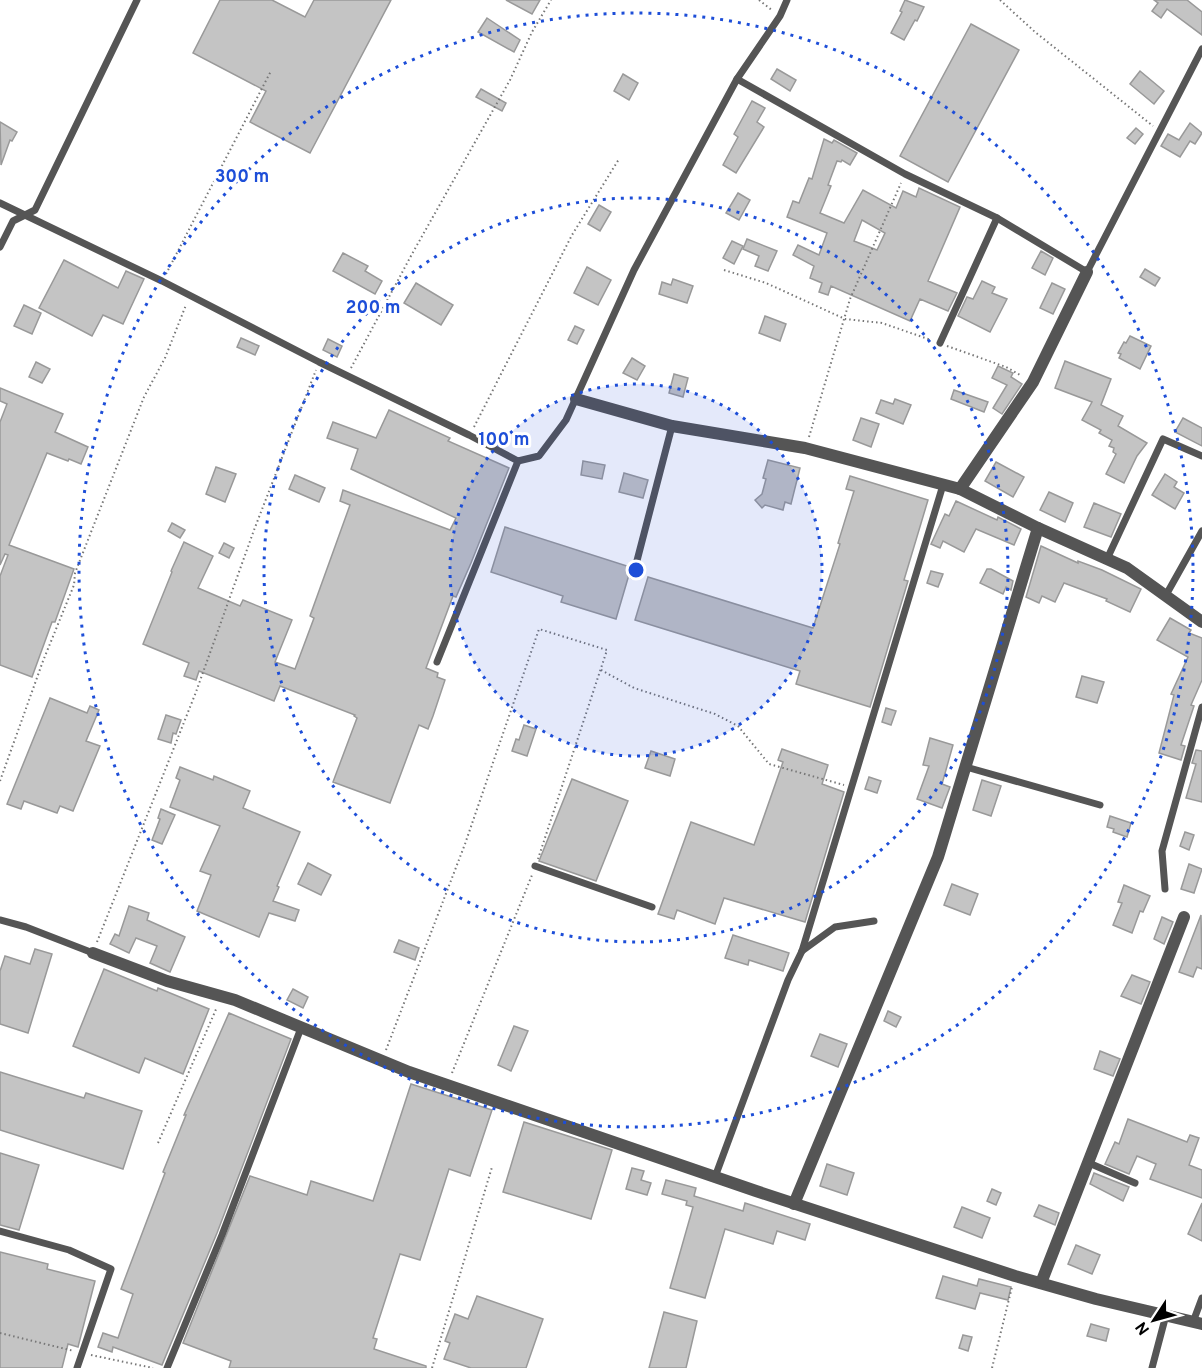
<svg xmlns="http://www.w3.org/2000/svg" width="1202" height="1368" viewBox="0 0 1202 1368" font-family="Overpass,sans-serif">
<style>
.building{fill:#c4c4c4;stroke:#999;stroke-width:1.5;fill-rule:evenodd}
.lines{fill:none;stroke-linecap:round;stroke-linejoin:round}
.path{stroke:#777;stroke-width:2;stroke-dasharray:1.5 3;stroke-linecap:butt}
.lane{stroke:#555;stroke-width:7}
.street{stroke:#555;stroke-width:12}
.ring{fill:none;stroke:#1d4ed8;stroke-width:3;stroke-dasharray:3 6}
.centre{fill:#1d4ed8;stroke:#fff;stroke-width:3}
.ring-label{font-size:18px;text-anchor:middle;font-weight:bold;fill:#1d4ed8;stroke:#fff;stroke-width:6;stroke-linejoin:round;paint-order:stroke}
</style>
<rect width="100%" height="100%" fill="#fff"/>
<g class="building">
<polygon points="220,0 272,0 305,17 314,0 391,0 310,153 250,122 266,91 193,53"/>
<polygon points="506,0 540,0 532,14"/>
<polygon points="905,0 924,7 917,21 915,20 904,40 891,33 902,12 900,11"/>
<polygon points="1154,0 1187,0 1202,12 1202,35 1167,9 1161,18 1152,11 1158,3"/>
<polygon points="487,18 520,40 514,52 478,32"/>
<polygon points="971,24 1019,50 948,182 900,156"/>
<polygon points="777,69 796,80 790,91 771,79"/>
<polygon points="1140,71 1164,91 1154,104 1130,84"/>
<polygon points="623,74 638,83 629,100 614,91"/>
<polygon points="481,89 506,103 502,111 476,97"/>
<polygon points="752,101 765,108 757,122 764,127 736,173 723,165 738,137 734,134"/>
<polygon points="0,122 17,132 12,141 10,140 1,165"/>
<polygon points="1190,123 1202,133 1195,144 1190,141 1180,157 1161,146 1168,134 1179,140"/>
<polygon points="1136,128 1143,134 1135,144 1127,138"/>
<path d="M824,139L832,143L834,140L857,153L850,165L842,160L841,162L837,161L828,185L831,186L820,213L844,223L863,190L896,208L903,191L916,197L919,188L960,207L928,281L957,293L948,311L920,299L910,321L831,286L828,295L819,292L822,283L810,278L814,266L793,255L798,245L819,255L827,233L787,217L793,201L799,203L809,178L812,179ZM862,220L885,233L877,250L854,241Z"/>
<polygon points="738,193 750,200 739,220 726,213"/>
<polygon points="599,205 611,212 600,231 588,224"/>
<polygon points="747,239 777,251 768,271 755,266 759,256 743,249"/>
<polygon points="732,241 743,246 734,264 723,258"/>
<polygon points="1041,251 1053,258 1045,275 1032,268"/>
<polygon points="343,253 368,266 365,271 382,281 375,294 333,271"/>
<polygon points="64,260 118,288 126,271 144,279 123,324 103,315 92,336 39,308"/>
<polygon points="587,267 611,280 598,305 574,293"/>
<polygon points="1145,269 1160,278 1155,286 1140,277"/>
<polygon points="673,279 693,286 687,303 659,294 662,282 671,285"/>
<polygon points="982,281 995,287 992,293 1007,299 990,332 958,316 967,297 973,299"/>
<polygon points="416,283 453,305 441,325 404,303"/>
<polygon points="1052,283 1065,289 1053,314 1040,308"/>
<polygon points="24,305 41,313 32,334 14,326"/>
<polygon points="765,316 786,324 780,341 759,333"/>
<polygon points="575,326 584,330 577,344 568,340"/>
<polygon points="1130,336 1151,346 1140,369 1119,358 1121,354 1118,353 1124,342 1126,343"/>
<polygon points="241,338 259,346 255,355 237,347"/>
<polygon points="328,339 342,346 337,357 323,350"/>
<polygon points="632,358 645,366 637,380 623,373"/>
<polygon points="1065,361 1111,379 1101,405 1123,416 1118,426 1147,443 1137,456 1124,483 1106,474 1116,454 1113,452 1114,448 1109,446 1112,440 1099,433 1101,430 1082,420 1092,402 1055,388"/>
<polygon points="36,362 50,369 42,383 29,377"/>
<polygon points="998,366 1013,373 1011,377 1022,384 1002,414 993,408 1007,385 992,378"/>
<polygon points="674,374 688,378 683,397 669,393"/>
<polygon points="0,388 63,414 55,432 88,447 81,464 69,459 68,461 47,453 9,545 74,569 55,622 52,622 32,677 0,665 0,576 8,555 5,554 0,565 0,422 7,404 0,401"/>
<polygon points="954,390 988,402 984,412 951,399"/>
<polygon points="895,399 911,405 903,424 876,413 881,400 893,404"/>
<polygon points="389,410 450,438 448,441 509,468 471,563 456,597 453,596 426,668 438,673 437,677 445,680 433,716 428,729 419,725 390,803 333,782 357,718 354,716 355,715 280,686 274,701 199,671 196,680 184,676 189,663 143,644 172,572 171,571 184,542 213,556 198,588 240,606 243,600 292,620 275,662 295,669 314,618 310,616 350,505 340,501 343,490 450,530 456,518 351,469 358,449 327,438 333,422 376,438"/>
<polygon points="861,418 879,424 871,447 853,440"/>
<polygon points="1183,418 1202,428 1202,446 1175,432"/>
<polygon points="768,460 800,468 791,504 785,502 783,510 765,505 762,508 755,500 762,494 766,479 763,478"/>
<polygon points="583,461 605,465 602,479 581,475"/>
<polygon points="996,462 1024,477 1013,497 985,481"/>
<polygon points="216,467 236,474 225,502 206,494"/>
<polygon points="624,473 648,480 643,498 619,492"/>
<polygon points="1165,474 1177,482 1174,487 1184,493 1175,509 1152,495"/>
<polygon points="295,475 325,488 319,502 289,489"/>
<polygon points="850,476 928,500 904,580 908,581 870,707 796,684 800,671 635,620 648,577 813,628 840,544 838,543 854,491 846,489"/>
<polygon points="1049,492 1073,503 1065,522 1040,510"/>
<polygon points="956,501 997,520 998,517 1021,529 1014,545 976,529 964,552 943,541 940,548 931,544 945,514 949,516"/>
<polygon points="1094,503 1121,514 1111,537 1084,527"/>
<polygon points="172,523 185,530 180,538 168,531"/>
<polygon points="505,527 630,567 628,578 616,619 561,602 563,596 491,572"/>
<polygon points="224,543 234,548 229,558 219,553"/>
<polygon points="1041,546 1078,563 1078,561 1102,570 1141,589 1130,612 1106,601 1107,599 1064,583 1055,602 1042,596 1039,603 1026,597"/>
<polygon points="987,569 991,569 1013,581 1011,590 1006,587 1003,594 980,583"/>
<polygon points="931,571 943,574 938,587 927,583"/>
<polygon points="1170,618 1191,630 1189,633 1202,638 1202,680 1191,705 1194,706 1181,745 1185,746 1181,760 1159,753 1174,695 1171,694 1188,657 1157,640"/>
<polygon points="1082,676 1104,682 1097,703 1076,697"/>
<polygon points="50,698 87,713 90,706 99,710 86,741 100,746 73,811 60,806 57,813 24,801 21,809 7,804"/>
<polygon points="886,708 896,711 891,725 882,722"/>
<polygon points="166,715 181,720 176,734 173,733 171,743 158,739"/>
<polygon points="524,725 536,729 527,756 512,751 516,739 519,740"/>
<polygon points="930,738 953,745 942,784 950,787 942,808 917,799 929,766 923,765"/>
<polygon points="782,749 828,765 822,784 844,792 805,922 724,898 715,924 677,910 674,919 658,914 691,822 754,845 783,762 778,760"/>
<polygon points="1196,750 1202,751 1202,802 1186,798 1196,764 1192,763"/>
<polygon points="651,751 675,759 670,776 645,768"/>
<polygon points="180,767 213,780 214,776 250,791 243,808 300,832 277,886 279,887 273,901 299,910 295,921 269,913 259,937 197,911 211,875 200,871 220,826 170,807 180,780 176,778"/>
<polygon points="869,777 881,781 877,793 865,789"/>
<polygon points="572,779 628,801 596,881 539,861"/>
<polygon points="982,780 1001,786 991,816 973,810"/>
<polygon points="161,809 175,815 162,844 152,840 160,819 158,818"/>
<polygon points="1110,816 1131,823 1127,837 1113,832 1114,829 1107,827"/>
<polygon points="1185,832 1194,835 1189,850 1180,846"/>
<polygon points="308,863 331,875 321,895 298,884"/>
<polygon points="1189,864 1202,869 1194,893 1181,889"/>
<polygon points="952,884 978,894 970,915 944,905"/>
<polygon points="1124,885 1150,896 1143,912 1140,911 1132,933 1113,925 1122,903 1118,902"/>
<polygon points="129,906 149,913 147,920 185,937 170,972 150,963 157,946 136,938 129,953 110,944 115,934 119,936"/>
<polygon points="1201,915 1202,969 1197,967 1193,977 1179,972"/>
<polygon points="1162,917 1173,922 1164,944 1154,939"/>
<polygon points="733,935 789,953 783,971 749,960 748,965 725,958"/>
<polygon points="399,940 419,948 415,960 394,952"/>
<polygon points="35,949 52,954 28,1033 0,1024 0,971 5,956 30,964"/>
<polygon points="104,969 157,991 158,988 209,1009 183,1074 145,1058 139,1073 73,1046"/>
<polygon points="1132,975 1150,982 1141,1004 1121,996"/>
<polygon points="293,989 308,997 303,1008 287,1000"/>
<polygon points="888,1011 901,1017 896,1027 884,1021"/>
<polygon points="229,1013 291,1039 217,1233 162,1365 113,1347 112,1352 98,1347 103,1333 118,1338 133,1294 121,1289 165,1173 163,1172 186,1115 184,1115"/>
<polygon points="514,1026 528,1031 511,1071 498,1065"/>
<polygon points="820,1034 847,1044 838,1067 811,1056"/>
<polygon points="1100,1051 1120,1059 1113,1076 1094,1069"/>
<polygon points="0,1072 84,1098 86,1093 142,1111 123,1169 0,1130"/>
<polygon points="411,1084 492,1110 470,1176 449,1169 420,1260 400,1254 373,1338 377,1339 374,1349 426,1366 426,1368 229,1368 231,1361 183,1343 250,1176 307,1195 311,1181 373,1201"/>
<polygon points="1128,1119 1187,1142 1190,1135 1199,1138 1189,1165 1202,1170 1202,1198 1150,1179 1156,1164 1137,1156 1129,1174 1105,1164 1115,1142 1119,1144"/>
<polygon points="524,1122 612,1150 591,1219 503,1192"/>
<polygon points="0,1153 39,1165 19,1230 0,1225"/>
<polygon points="827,1164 854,1173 847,1195 820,1186"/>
<polygon points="632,1168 644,1171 641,1180 651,1183 647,1195 626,1189"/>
<polygon points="1094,1173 1129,1187 1123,1201 1090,1184"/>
<polygon points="666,1180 696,1188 694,1196 743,1211 745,1203 810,1224 805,1240 777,1231 773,1244 725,1229 705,1298 670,1288 693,1207 686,1205 687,1201 662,1194"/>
<polygon points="992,1189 1001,1193 996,1205 987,1201"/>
<polygon points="1202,1203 1202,1241 1188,1234"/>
<polygon points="1039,1205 1059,1213 1055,1225 1034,1216"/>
<polygon points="962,1207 990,1218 982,1238 954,1227"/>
<polygon points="1076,1245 1100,1255 1092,1274 1068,1264"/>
<polygon points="0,1252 48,1264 47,1269 95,1281 78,1347 68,1344 62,1368 0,1368"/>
<polygon points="943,1276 977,1286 979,1279 1011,1287 1008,1300 980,1293 975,1309 936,1298"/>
<polygon points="477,1296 543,1319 526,1368 471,1368 444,1359 450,1343 445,1341 455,1314 468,1319"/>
<polygon points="664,1312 697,1321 686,1368 649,1368"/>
<polygon points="1091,1324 1109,1329 1106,1341 1087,1336"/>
<polygon points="963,1335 972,1337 968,1351 959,1348"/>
</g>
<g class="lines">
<g class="path">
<polyline points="759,0 773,11"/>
<polyline points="1000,0 1035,32 1153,126"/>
<polyline points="724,270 766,283 845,319 882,323 931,340"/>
<polyline points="166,274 271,71"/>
<polyline points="947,346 1006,367 1022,376"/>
<polyline points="351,368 412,254 510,80 532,32 551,0"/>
<polyline points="474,427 572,235 619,159"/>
<polyline points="809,437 850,299 901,183"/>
<polyline points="601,670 634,688 715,714 738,726 769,764 844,785"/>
<polyline points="0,781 43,661 74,585 75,573 144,397 165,358 186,305"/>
<polyline points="97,942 196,692 254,530 316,370"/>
<polyline points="386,1050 465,844 539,629 607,650 538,859"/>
<polyline points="452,1073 532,875"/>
<polyline points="158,1143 217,1007"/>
<polyline points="0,1333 74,1351"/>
<polyline points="91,1355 153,1368"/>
<polyline points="432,1368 492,1167"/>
<polyline points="992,1368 1012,1287"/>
</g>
<g class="lane">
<polyline points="737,79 905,174 997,218 1087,272 1202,49"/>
<polyline points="0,203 162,281 319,362 469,435 518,461 539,456 566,420 634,270 737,79 780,16 787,0"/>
<polyline points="0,247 13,221 35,210 137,0"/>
<polyline points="940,343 997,218"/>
<polyline points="1107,559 1163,439 1202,456"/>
<polyline points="633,576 672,426"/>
<polyline points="1166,595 1202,531"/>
<polyline points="437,662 518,461"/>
<polyline points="966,767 1100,805"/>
<polyline points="535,866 652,907"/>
<polyline points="1165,889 1162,851 1202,707"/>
<polyline points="0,920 26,927 93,953"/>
<polyline points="802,951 835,927 874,921"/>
<polyline points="1089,1163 1135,1183"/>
<polyline points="715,1177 788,980 802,951 943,485"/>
<polyline points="0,1231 69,1250 111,1269 77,1368"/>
<polyline points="1193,1322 1202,1298"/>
<polyline points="167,1368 222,1235 301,1028"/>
<polyline points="1152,1368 1166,1315"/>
</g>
<g class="street">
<polyline points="576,399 672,426 805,448 960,489 1038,528 1127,568 1202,622"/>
<polyline points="960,489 1033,382 1087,272"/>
<polyline points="93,953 167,981 235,1000 409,1072 756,1191 1015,1276 1096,1299 1202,1324"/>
<polyline points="794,1204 938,857 1038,528"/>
<polyline points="1041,1283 1184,917"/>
</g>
</g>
<circle cx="636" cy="570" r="186" fill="#1d4ed8" fill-opacity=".12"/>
<g class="ring">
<circle cx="636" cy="570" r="186"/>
<circle cx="636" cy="570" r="372"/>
<circle cx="636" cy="570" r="557"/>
</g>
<circle cx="636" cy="570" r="9" class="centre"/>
<g class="ring-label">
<text x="242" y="182">300 m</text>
<text x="373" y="313">200 m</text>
<text x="504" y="445">100 m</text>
</g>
<g transform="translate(1154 1320) rotate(234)" stroke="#ffffff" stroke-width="4.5" paint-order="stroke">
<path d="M0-4.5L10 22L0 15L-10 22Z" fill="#000000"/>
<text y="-9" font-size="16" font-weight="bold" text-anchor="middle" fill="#000000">N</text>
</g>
</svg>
